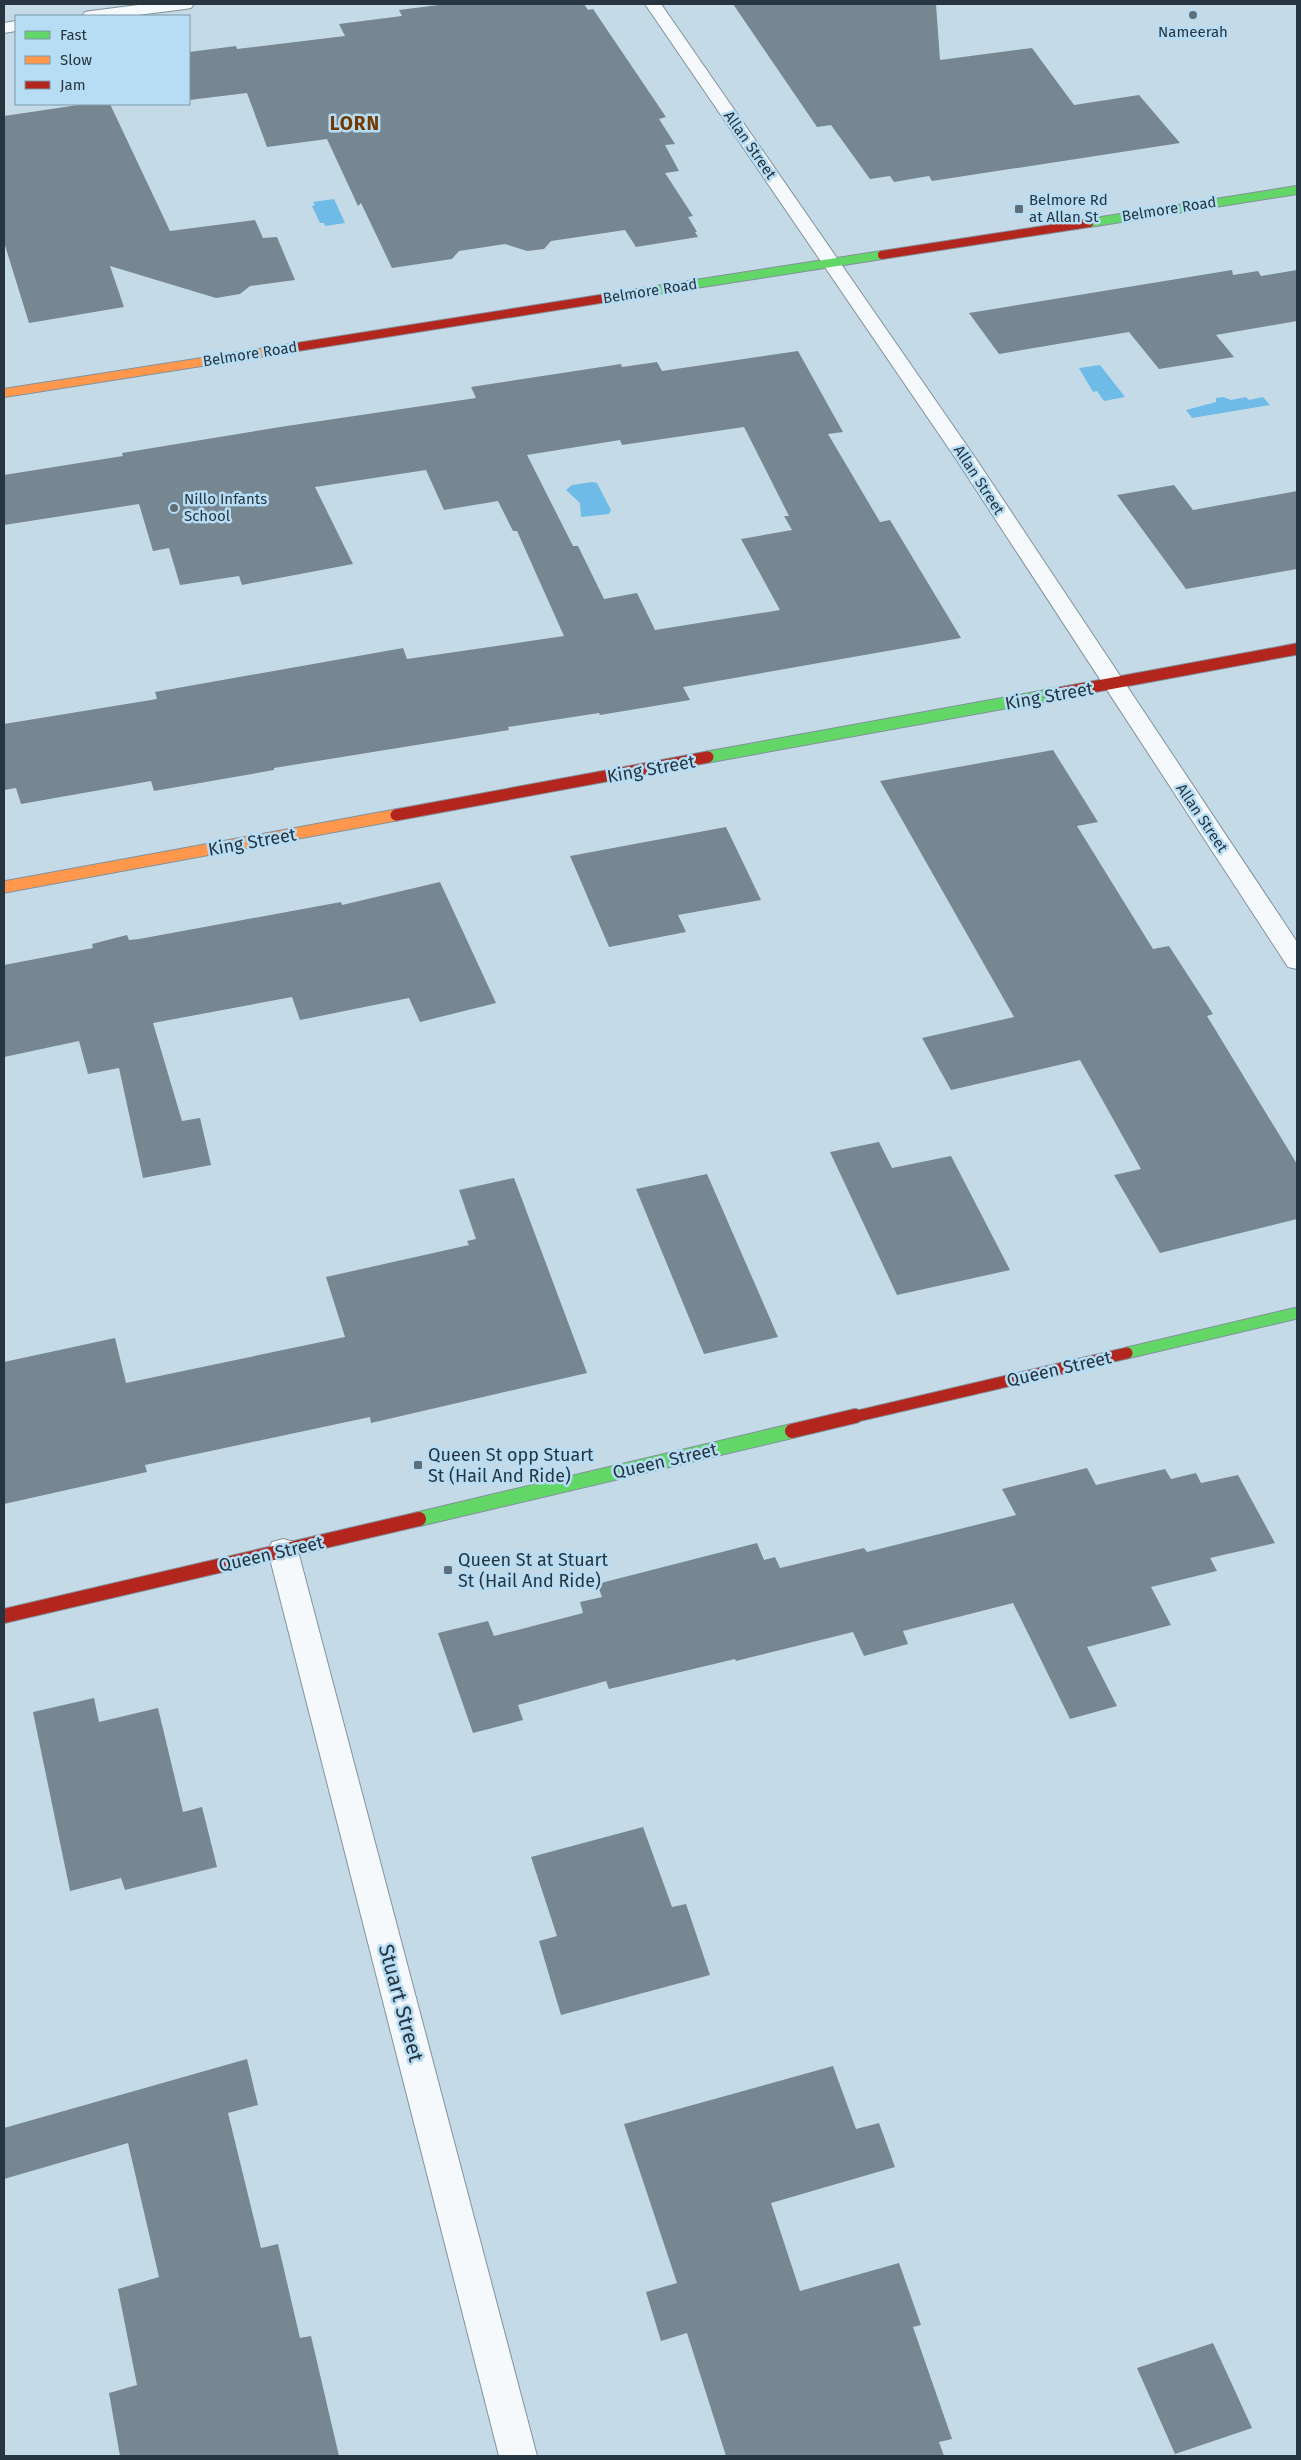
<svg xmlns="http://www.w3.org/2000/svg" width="1301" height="2460" viewBox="0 0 1301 2460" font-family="'Fira Sans',sans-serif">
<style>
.water{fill:#6dbbe6}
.building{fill:#768792;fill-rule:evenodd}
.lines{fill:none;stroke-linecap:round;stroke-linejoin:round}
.street-casing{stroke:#82929c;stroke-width:2}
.fast-far2-casing{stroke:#82929c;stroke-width:10}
.fast-far1-casing{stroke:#82929c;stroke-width:13}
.fast-casing{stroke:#82929c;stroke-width:16}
.slow-far1-casing{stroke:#82929c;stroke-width:10}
.slow-casing{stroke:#82929c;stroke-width:13}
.jam-far2-casing{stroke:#82929c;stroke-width:10}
.jam-far1-casing{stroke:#82929c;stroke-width:13}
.jam-casing{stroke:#82929c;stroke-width:16}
.street{fill:#f6f9fb;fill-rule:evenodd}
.fast-far2{stroke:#63d668;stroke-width:8}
.fast-far1{stroke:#63d668;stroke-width:11}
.fast{stroke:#63d668;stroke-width:14}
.slow-far1{stroke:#ff974d;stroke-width:8}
.slow{stroke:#ff974d;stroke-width:11}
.jam-far2{stroke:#b3261e;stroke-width:8}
.jam-far1{stroke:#b3261e;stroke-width:11}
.jam{stroke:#b3261e;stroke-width:14}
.poi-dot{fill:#5e6f7a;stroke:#b7ddf5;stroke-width:2}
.labels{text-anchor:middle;stroke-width:5;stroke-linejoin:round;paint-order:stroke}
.far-poi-label{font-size:15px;fill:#26353f;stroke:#b7ddf5;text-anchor:start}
.far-street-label{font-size:15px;fill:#26353f;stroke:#b7ddf5}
.street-label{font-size:18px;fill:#26353f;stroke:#b7ddf5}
.poi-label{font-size:18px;fill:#26353f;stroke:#b7ddf5;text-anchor:start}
.far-district-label{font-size:19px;font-weight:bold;letter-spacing:1px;fill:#723900;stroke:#b7ddf5}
.near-street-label{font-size:21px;fill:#26353f;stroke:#b7ddf5}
</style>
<rect width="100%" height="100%" fill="#c5dae7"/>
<g class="water">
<polygon points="334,199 345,223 325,226 324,223 320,223 312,206 315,205 313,202"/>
<polygon points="1100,365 1125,397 1104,401 1097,391 1093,392 1079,368"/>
<polygon points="1223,397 1231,400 1246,397 1249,400 1263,397 1270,405 1192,418 1186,410 1216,402 1216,398"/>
<polygon points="592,482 597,483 611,510 609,514 581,517 580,503 566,490 572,485"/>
</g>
<g class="building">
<polygon points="446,4 584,4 588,10 593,9 666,117 659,119 675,144 665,145 679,171 665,173 693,216 688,217 697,232 695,232 698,237 636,247 625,230 551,241 544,249 527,251 505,244 459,251 452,259 392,268 361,203 358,206 327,139 267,147 247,93 189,100 189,52 236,46 237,49 345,36 339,24 402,16 399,10"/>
<polygon points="733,4 936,4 940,60 1032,48 1074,105 1139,95 1180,143 932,181 929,176 894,182 890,176 870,179 831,125 817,127"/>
<polygon points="85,104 110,104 170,231 255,220 263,238 277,237 295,280 250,286 240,294 216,298 110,266 124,307 29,323 4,242 4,116"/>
<polygon points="1232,270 1233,275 1258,271 1261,276 1297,270 1297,321 1216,335 1234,357 1159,369 1129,332 999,354 969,313"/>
<path d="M798,351L843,432L828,434L880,522L890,520L961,638L683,687L690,700L600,715L599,713L508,727L509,730L274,768V770L154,791L151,781L21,804L16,788L4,790V724L157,699L155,692L403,648L407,659L564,636L517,531H513L498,501L444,510L426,470L315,487L353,564L242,585L239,576L180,585L169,548L153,551L139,504L4,525V475L123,456L122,453L280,427L476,398L471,387L621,364L622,367L657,362L662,371ZM744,427L789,516H784L792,530L741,539L780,610L655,630L637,593L604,599L578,546H573L527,455L620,440L622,445Z"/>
<polygon points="1174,485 1193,510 1297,491 1297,569 1186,589 1117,495"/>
<polygon points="1053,750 1098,822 1077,826 1153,949 1169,946 1213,1014 1207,1016 1297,1164 1297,1219 1160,1253 1114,1175 1141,1169 1080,1060 951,1090 922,1038 1014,1017 880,781"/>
<polygon points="726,827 761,900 678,915 686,932 609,947 570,856"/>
<polygon points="440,882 496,1003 420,1022 409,998 300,1020 292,997 153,1023 182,1121 200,1118 211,1165 143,1178 119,1068 88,1074 79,1041 4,1057 4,965 93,948 92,944 127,935 129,940 139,939 341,902 342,905"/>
<polygon points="879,1142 892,1168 951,1156 1010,1270 897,1295 830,1152"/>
<polygon points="707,1174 778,1337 704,1354 636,1189"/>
<polygon points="514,1178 587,1373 371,1423 370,1417 145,1465 147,1472 4,1504 4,1362 115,1338 126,1383 345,1337 326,1277 469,1245 467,1241 476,1239 459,1190"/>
<polygon points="1087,1468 1096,1485 1165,1469 1171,1479 1196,1473 1201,1483 1238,1475 1275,1543 1210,1558 1217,1571 1151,1587 1171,1625 1087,1647 1117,1706 1070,1719 1013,1603 903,1631 908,1644 864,1656 853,1632 736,1661 735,1659 609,1689 606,1681 518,1705 523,1720 473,1733 438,1633 488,1621 494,1636 583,1613 580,1602 602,1597 597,1584 757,1543 764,1560 775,1557 780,1568 864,1548 867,1552 1016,1515 1002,1489"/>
<polygon points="94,1698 99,1722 158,1708 183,1812 202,1807 217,1867 125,1890 121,1878 70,1891 33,1712"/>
<polygon points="643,1827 672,1907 686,1904 710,1975 561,2015 539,1941 557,1936 531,1857"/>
<polygon points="247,2059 258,2105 228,2113 261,2248 278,2244 300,2338 311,2336 339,2456 120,2456 109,2393 137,2385 118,2289 159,2277 128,2143 4,2179 4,2128"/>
<polygon points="833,2066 856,2129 879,2123 895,2167 771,2203 800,2291 899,2263 921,2325 913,2327 952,2439 939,2442 944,2456 726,2456 687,2333 661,2341 646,2292 677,2283 624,2124"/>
<polygon points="1213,2343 1252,2428 1175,2454 1137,2368"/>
</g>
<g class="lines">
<g class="street-casing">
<g id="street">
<polygon points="146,4 194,4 191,8 185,9 130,16 82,16 85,12 91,11"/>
<polygon points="645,4 661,4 974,456 1297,942 1297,969 1288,967 954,456"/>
<polygon points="16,21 16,31 4,33 4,23"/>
<polygon points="283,1539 294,1542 298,1551 537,2456 499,2456 268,1551 272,1542"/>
</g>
</g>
<g class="fast-far2-casing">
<g id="fast-far2">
<polyline points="1089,223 1297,190"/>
<polyline points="644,292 882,255"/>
</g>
</g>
<g class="fast-far1-casing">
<g id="fast-far1">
<polyline points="708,757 1049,695"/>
<polyline points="1127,1353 1297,1313"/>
</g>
</g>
<g class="fast-casing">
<polyline id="fast" points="419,1519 792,1431"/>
</g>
<g class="slow-far1-casing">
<polyline id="slow-far1" points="4,393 291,348"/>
</g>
<g class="slow-casing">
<polyline id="slow" points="4,887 396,815"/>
</g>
<g class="jam-far2-casing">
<g id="jam-far2">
<polyline points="882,255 1089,223"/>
<polyline points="291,348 644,292"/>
</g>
</g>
<g class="jam-far1-casing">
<g id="jam-far1">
<polyline points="1049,695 1297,649"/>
<polyline points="396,815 708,757"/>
<polyline points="849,1418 1127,1353"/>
</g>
</g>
<g class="jam-casing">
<g id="jam">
<polyline points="792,1431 855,1416"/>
<polyline points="4,1616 419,1519"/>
</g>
</g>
<use href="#street" class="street"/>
<use href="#fast-far2" class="fast-far2"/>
<use href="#fast-far1" class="fast-far1"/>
<use href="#fast" class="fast"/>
<use href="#slow-far1" class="slow-far1"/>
<use href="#slow" class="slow"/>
<use href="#jam-far2" class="jam-far2"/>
<use href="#jam-far1" class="jam-far1"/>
<use href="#jam" class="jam"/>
</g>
<g class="poi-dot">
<circle cx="1193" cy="15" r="5"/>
<rect x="1014" y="204" width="10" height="10" rx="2.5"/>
<circle cx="174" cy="508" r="5"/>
<rect x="413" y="1460" width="10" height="10" rx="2.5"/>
<rect x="443" y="1565" width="10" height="10" rx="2.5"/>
</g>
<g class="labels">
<g class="far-poi-label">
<text x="1193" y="37" text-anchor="middle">Nameerah</text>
<text x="1029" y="205">Belmore Rd<tspan x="1029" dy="17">at Allan St</tspan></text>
<text x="184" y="504">Nillo Infants<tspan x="184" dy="17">School</tspan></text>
</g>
<g class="far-street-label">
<text transform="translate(750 145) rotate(55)" y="5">Allan Street</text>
<text transform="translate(1169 209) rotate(-9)" y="5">Belmore Road</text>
<text transform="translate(650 291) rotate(-9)" y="5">Belmore Road</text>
<text transform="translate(250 354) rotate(-9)" y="5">Belmore Road</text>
<text transform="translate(979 480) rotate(57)" y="5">Allan Street</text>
<text transform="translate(1202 818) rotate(56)" y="5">Allan Street</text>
</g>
<g class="street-label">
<text transform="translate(1049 696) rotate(-10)" y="6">King Street</text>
<text transform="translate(651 769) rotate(-10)" y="6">King Street</text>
<text transform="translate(252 842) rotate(-10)" y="6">King Street</text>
<text transform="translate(1059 1369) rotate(-13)" y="6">Queen Street</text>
<text transform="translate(665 1461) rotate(-13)" y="6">Queen Street</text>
<text transform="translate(271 1554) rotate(-13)" y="6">Queen Street</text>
</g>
<g class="poi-label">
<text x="428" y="1461">Queen St opp Stuart<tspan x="428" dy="21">St (Hail And Ride)</tspan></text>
<text x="458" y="1566">Queen St at Stuart<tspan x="458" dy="21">St (Hail And Ride)</tspan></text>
</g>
<g class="far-district-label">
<text x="355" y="130">LORN</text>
</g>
<g class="near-street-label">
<text transform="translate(401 2003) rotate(75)" y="7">Stuart Street</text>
</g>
</g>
<rect width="1301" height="2460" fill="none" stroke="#26353f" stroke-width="10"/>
<rect x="15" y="15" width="175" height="90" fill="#b7ddf5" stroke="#7d9aac"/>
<rect x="25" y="31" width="25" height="8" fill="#63d668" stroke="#7d9aac"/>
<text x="60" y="40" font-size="15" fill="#26353f">Fast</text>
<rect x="25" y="56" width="25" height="8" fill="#ff974d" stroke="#7d9aac"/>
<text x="60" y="65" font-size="15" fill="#26353f">Slow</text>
<rect x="25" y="81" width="25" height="8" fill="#b3261e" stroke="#7d9aac"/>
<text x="60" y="90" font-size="15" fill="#26353f">Jam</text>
</svg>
